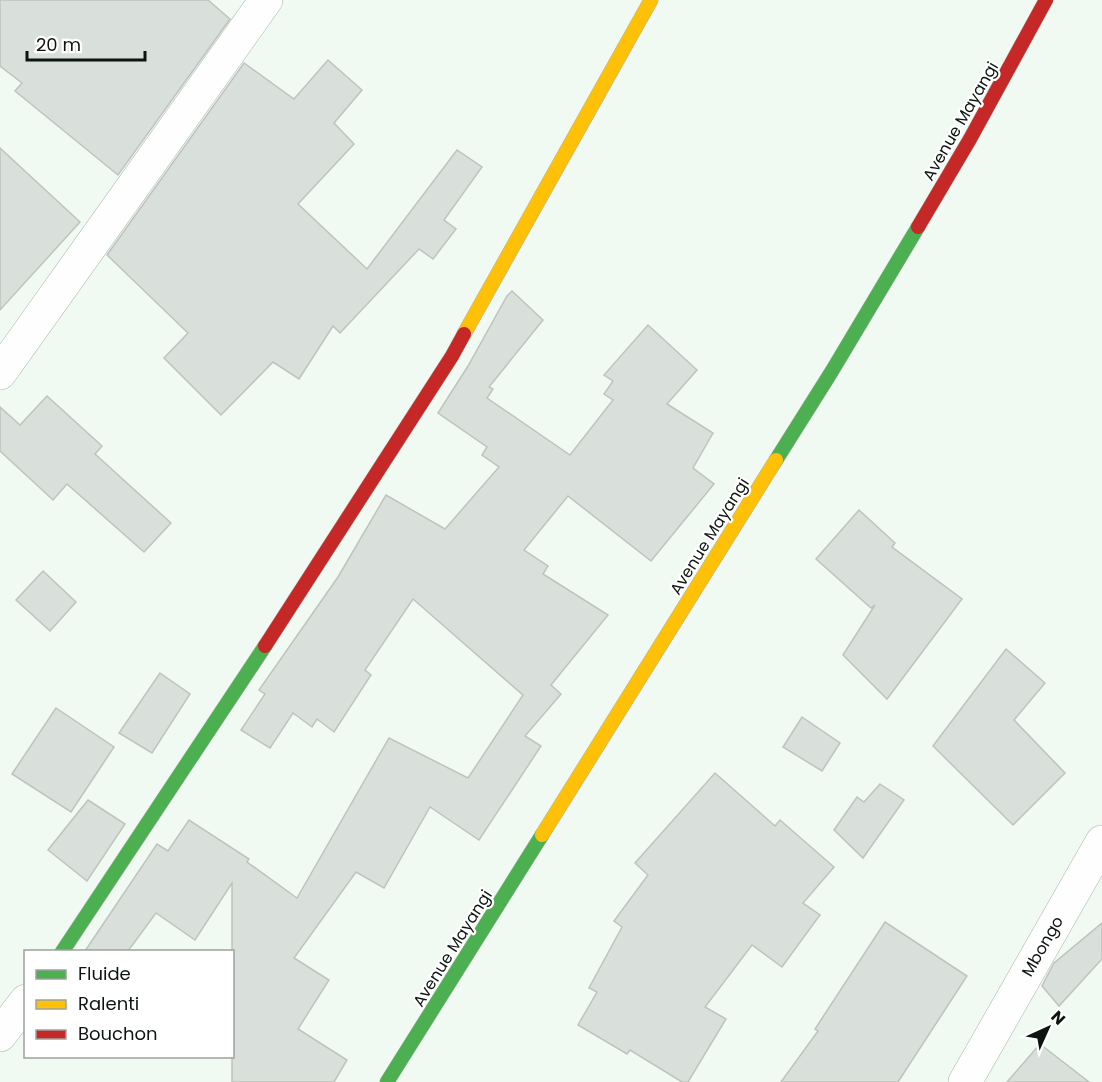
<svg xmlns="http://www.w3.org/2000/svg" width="1102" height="1082" viewBox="0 0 1102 1082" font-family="Poppins,sans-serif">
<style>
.building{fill:#d9e0db;stroke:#bdc4be;stroke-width:1.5}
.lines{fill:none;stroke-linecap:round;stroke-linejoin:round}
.street-casing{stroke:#acb3ad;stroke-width:34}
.fast-casing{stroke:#acb3ad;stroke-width:15}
.slow-casing{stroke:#acb3ad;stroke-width:15}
.jam-casing{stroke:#acb3ad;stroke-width:15}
.street{stroke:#fdfefd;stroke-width:33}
.fast{stroke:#4caf50;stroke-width:14}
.slow{stroke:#ffc107;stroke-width:14}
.jam{stroke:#c62828;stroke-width:14}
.labels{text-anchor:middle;stroke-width:4.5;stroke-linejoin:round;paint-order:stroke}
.street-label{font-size:16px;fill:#0e140f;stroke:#fff}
</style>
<rect width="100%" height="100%" fill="#f0f9f2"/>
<g class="building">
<polygon points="0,0 208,0 230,19 118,175 15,91 22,83 0,66"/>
<polygon points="328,60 362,90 334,123 354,144 298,204 367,269 457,150 482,167 444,220 456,229 433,259 419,249 340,333 333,326 299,379 273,362 221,415 164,358 188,333 107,255 244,63 294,99"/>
<polygon points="0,148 80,222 0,310"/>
<polygon points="512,291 543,320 489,387 493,389 487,398 570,455 613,400 604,394 613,381 604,375 648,325 697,370 667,404 713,433 693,468 714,484 651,561 568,496 524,550 548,566 543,574 608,615 551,685 561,694 525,736 541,746 479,840 430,807 384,888 356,872 294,958 329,980 298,1029 347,1060 334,1082 232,1082 232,883 195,940 156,913 128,951 85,951 157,844 168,851 189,820 249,859 247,862 297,898 389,738 468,778 523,695 413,599 365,670 371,675 334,732 317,719 312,727 293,713 270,748 241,730 265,694 259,690 338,577 386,495 445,529 499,467 482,455 487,447 438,413 468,366 507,296"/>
<polygon points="47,396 102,446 95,454 171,523 144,552 67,484 53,500 0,451 0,407 20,425"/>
<polygon points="859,510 895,543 892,547 962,599 887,699 843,655 875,605 871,608 816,559"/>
<polygon points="43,571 76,602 50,631 16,600"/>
<polygon points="1006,649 1045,683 1014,720 1065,773 1013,825 933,746"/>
<polygon points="160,673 190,694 152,753 119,733"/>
<polygon points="56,708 114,747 71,812 12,774"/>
<polygon points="802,717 840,743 822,771 783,747"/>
<polygon points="715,773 775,826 780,820 834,867 803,903 820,915 782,967 752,945 705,1007 726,1019 688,1082 682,1082 630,1050 627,1054 578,1025 597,992 589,988 622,927 614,921 648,875 635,863"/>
<polygon points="880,784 904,800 863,858 834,830 857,797 864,802"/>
<polygon points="88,800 125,824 87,881 48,850"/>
<polygon points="885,922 967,976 898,1082 781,1082 818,1031 815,1029"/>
<polygon points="1102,923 1102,959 1059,1006 1042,986 1054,963"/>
<polygon points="1040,1044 1089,1082 1007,1082"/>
</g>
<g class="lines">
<g class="street-casing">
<g id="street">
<polyline points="0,373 266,0"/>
<polyline points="0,1035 26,1001"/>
<polyline points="965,1082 1102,842"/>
</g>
</g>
<g class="fast-casing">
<g id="fast">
<polyline points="776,460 832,371 918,227"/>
<polyline points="62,952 265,646"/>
<polyline points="387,1082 542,835"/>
</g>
</g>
<g class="slow-casing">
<g id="slow">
<polyline points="464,334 651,0"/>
<polyline points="542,835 776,460"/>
</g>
</g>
<g class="jam-casing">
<g id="jam">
<polyline points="918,227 970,139 1046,0"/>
<polyline points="265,646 452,356 464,334"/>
</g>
</g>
<use href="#street" class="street"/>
<use href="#fast" class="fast"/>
<use href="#slow" class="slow"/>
<use href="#jam" class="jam"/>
</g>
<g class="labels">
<g class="street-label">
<text transform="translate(960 121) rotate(-60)" y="6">Avenue Mayangi</text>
<text transform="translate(709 536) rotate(-58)" y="6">Avenue Mayangi</text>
<text transform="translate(1042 946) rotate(-60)" y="6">Mbongo</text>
<text transform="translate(452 948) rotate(-58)" y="6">Avenue Mayangi</text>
</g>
</g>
<rect x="24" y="950" width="210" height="108" fill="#ffffff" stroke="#9fa19f" stroke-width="1.5"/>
<rect x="36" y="970" width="30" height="9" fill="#4caf50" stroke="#9fa19f" stroke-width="1.5"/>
<text x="78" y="980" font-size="18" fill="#0e140f">Fluide</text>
<rect x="36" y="1000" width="30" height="9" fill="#ffc107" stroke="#9fa19f" stroke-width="1.5"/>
<text x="78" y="1010" font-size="18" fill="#0e140f">Ralenti</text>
<rect x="36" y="1030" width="30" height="9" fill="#c62828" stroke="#9fa19f" stroke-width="1.5"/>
<text x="78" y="1040" font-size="18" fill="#0e140f">Bouchon</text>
<g transform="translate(1048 1028) rotate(45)" stroke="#ffffff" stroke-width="4.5" paint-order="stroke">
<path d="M0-4.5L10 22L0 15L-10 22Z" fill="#0e140f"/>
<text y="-9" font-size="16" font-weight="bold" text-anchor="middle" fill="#0e140f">N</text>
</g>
<path d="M27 51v9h118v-9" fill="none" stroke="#0e140f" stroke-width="3"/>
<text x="36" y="51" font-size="18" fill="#0e140f" stroke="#ffffff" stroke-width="4.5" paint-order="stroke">20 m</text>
</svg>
